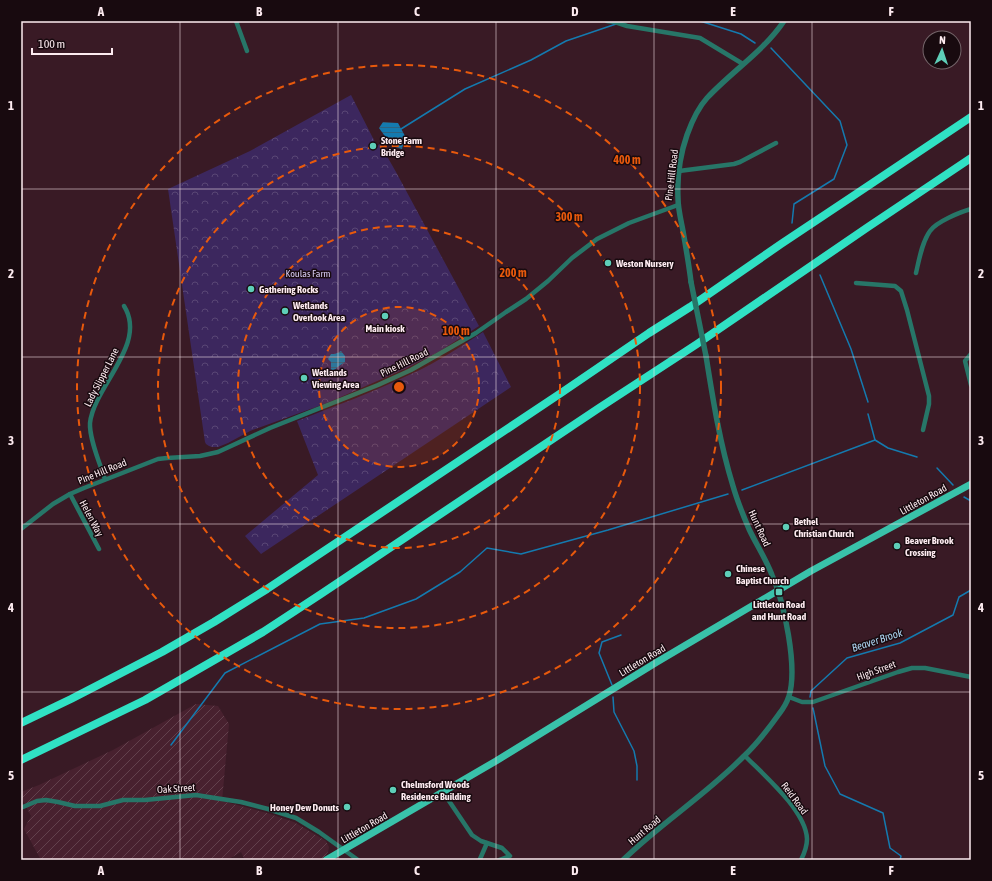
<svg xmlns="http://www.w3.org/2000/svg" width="992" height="881" viewBox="0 0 992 881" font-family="'Asap Condensed',sans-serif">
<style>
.industrial{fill:url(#industrial-furrows)}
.park{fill:url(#park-crowns)}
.water{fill:url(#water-rules)}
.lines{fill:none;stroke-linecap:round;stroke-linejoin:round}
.stream{stroke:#147aaf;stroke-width:1.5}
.minor{stroke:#277668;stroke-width:4.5}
.tertiary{stroke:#277668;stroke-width:5.5}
.primary{stroke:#39c2aa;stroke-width:7}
.motorway{stroke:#30e1c4;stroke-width:8}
.tertiary-bridge{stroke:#277668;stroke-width:5.5}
.grid{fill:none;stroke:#fdebf0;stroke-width:1;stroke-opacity:0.55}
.ring{fill:none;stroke:#e8590c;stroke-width:2;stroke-dasharray:7 5}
.poi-dot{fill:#5eceb8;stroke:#180a0f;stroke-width:1.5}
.labels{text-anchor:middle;stroke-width:3;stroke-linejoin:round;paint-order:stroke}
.poi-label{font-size:10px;font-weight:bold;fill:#fdebf0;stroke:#180a0f;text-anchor:start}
.street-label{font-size:10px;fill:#fdebf0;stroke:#180a0f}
.park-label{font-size:10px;fill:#d8ccf6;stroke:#180a0f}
.water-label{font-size:11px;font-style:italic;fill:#add6f3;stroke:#180a0f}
.centre{fill:#e8590c;stroke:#180a0f;stroke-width:2}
.ring-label{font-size:12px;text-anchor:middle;font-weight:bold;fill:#e8590c;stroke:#180a0f;stroke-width:3;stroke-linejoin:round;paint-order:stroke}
.neatline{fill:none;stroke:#fdebf0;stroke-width:1.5}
.grid-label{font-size:13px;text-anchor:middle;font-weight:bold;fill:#fdebf0}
</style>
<defs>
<pattern id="industrial-furrows" width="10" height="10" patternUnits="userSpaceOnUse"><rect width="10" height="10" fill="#48212f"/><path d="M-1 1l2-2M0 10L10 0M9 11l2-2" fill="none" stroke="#63414d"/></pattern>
<pattern id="park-crowns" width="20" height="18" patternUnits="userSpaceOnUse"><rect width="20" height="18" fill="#3c275e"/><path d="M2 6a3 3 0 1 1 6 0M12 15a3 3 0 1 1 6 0" fill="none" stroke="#594675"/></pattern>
<pattern id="water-rules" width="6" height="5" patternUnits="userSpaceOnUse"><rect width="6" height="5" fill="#147aaf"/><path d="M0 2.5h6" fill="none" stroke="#2d6381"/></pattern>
</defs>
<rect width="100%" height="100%" fill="#391a25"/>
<polygon class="industrial" points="196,704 218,706 229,724 222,801 267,813 294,822 326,841 329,847 328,852 324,857 320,860 245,860 241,852 227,860 41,860 24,829 31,816 21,797 21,792 39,785 113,750"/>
<g class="park">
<polygon points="351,95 377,146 380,144 396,172 479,326 440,351 407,368 327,403 250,431 228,443 218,447 212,447 209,446 206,444 205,442 168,189 250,151"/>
<path d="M483,332L511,387L261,554L245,536L318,475L297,421C335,406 374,392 411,374C436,363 460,347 483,332Z"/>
</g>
<g class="water">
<polygon points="383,122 398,123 405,136 402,149 392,146 379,128"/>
<polygon points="341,351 345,356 345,362 339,366 331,373 331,362 328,359 331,354 335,354"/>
</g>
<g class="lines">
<g class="stream">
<polyline points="700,21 741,34 755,43"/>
<polyline points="771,48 840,121 847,145 834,179 794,204 792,223"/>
<polyline points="401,129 465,89 531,60 566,41 616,24"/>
<polyline points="820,275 851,349 868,402"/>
<polyline points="868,414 875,440 888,448 917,457"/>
<polyline points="937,468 953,485"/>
<polyline points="742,490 875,440"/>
<polyline points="964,497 971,501"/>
<polyline points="612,685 599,653 602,642 621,635"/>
<polyline points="613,697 614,712 634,751 637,766 637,780"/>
<polyline points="810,697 811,691 847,658 900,643 953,615 959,597 971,590"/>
<polyline points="813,708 825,766 840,794 883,813 890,848 901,856 900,860"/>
<polyline points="171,745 225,673 320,624 364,618 416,599 460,572 487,548 521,554 608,530 728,494"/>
</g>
<g class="minor">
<polyline points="236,21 247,51"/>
<polyline points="607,21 615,22 627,26 700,38 743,64"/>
<polyline points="679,171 734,164 740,162 776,143"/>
<path d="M916,273C919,260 922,242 930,231C936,222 960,212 971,209"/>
<polyline points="856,283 895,286 901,291 907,310 929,396 929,404 923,430"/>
<polyline points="971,354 965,361 971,385"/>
<path d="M105,479C100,464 89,438 90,423C94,386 148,344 124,306"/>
<polyline points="70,494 99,549"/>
<polyline points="21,529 53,504 70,494 84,488 158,459 167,458 200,456 218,452 270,428 378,385 411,370 476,333 506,312 526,299 548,281 572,258 597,239 629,223 678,205"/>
<polyline points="789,697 802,702 813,702 898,672 912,668 925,668 971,677"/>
<path d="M745,756C764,775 806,811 807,839C807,846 804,854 801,860"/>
<polyline points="443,792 472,835 481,841 502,848 510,856 499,860"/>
<polyline points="23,807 37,801 46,800 58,802 75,806 100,806 123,800 145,800 196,795 215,798 241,802 268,809 296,818 319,832 358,860"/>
<polyline points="480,860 480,859 487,843"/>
</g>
<g class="tertiary">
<path d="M691,282C689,265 686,248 683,231C681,220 678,209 678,198C677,177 680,155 687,135C692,121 697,109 707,98C732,71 764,51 784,21"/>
<path d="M623,860C661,823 707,794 744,756C757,744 769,728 779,714C783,709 787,702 789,696C798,667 784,602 772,575C766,559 756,544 749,529C743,515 737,500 733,486C720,444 713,400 706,356"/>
</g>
<polyline class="primary" points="326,860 496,761 657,662 811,571 971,484"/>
<g class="motorway">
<polyline points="21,723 71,699 162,652 214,622 267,589 561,393 649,333 690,307 781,244 853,196 971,117"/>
<polyline points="21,760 145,700 263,632 321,594 599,408 697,344 868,227 971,158"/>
</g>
<polyline class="tertiary-bridge" points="691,282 706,356"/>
</g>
<path class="grid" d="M180,21V860M338,21V860M496,21V860M654,21V860M812,21V860M21,189H971M21,357H971M21,524H971M21,692H971"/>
<circle cx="399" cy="387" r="80" fill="#e8590c" fill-opacity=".12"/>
<g class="ring">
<circle cx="399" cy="387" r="80"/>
<circle cx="399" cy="387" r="161"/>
<circle cx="399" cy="387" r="241"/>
<circle cx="399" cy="387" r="322"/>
</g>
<g class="poi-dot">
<circle cx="373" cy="146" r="4"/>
<circle cx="608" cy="263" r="4"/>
<circle cx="251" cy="289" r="4"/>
<circle cx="285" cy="311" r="4"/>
<circle cx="385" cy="316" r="4"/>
<circle cx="304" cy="378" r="4"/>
<circle cx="786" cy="527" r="4"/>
<circle cx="897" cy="546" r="4"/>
<circle cx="728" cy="574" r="4"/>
<rect x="775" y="588" width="8" height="8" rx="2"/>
<circle cx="393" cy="790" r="4"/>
<circle cx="347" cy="807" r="4"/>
</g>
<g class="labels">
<g class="poi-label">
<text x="381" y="144">Stone Farm<tspan x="381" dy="12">Bridge</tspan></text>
<text x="616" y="267">Weston Nursery</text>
<text x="259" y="293">Gathering Rocks</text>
<text x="293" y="309">Wetlands<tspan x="293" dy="12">Overlook Area</tspan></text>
<text x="385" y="332" text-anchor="middle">Main kiosk</text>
<text x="312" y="376">Wetlands<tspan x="312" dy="12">Viewing Area</tspan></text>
<text x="794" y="525">Bethel<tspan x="794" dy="12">Christian Church</tspan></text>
<text x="905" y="544">Beaver Brook<tspan x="905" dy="12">Crossing</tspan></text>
<text x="736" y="572">Chinese<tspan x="736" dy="12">Baptist Church</tspan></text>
<text x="779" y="608" text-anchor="middle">Littleton Road<tspan x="779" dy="12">and Hunt Road</tspan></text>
<text x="401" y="788">Chelmsford Woods<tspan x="401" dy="12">Residence Building</tspan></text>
<text x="339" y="811" text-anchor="end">Honey Dew Donuts</text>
</g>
<g class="street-label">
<text transform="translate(671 175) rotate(-83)" y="4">Pine Hill Road</text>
<text transform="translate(404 362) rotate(-26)" y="4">Pine Hill Road</text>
<text transform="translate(101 377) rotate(-63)" y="4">Lady Slipper Lane</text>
<text transform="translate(102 471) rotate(-22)" y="4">Pine Hill Road</text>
<text transform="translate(923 499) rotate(-29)" y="4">Littleton Road</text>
<text transform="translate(92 518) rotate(62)" y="4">Helen Way</text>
<text transform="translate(760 528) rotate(65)" y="4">Hunt Road</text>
<text transform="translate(642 660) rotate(-31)" y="4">Littleton Road</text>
<text transform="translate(876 670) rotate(-20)" y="4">High Street</text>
<text transform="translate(176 788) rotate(-4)" y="4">Oak Street</text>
<text transform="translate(795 798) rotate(53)" y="4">Reid Road</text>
<text transform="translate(364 827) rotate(-30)" y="4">Littleton Road</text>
<text transform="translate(644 830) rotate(-40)" y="4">Hunt Road</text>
</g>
<g class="park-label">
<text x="308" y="277">Koulas Farm</text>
</g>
<g class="water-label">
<text transform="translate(877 640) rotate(-18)" y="4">Beaver Brook</text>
</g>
</g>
<circle cx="399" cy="387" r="6" class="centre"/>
<g class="ring-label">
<text x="627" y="164">400 m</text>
<text x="569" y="221">300 m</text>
<text x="513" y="277">200 m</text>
<text x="456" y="335">100 m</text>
</g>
<rect width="992" height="881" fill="none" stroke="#180a0f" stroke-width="44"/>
<g transform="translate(942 50) rotate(3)"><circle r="19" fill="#180a0f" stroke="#746469"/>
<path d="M0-3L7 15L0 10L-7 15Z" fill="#5eceb8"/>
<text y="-6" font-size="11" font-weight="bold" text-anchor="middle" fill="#fdebf0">N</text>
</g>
<path d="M32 48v6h80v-6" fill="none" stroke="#fdebf0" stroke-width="2"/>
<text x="38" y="48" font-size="12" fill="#fdebf0" stroke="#180a0f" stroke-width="3" paint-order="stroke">100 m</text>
<rect x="22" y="22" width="948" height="837" class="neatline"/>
<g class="grid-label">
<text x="101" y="16">A</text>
<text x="259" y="16">B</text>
<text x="417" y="16">C</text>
<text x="575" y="16">D</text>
<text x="733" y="16">E</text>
<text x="891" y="16">F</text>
<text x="11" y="110">1</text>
<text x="981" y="110">1</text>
<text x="11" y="278">2</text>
<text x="981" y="278">2</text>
<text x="11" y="445">3</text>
<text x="981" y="445">3</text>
<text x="11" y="612">4</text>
<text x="981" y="612">4</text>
<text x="11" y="780">5</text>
<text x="981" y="780">5</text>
<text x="101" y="875">A</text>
<text x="259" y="875">B</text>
<text x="417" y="875">C</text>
<text x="575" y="875">D</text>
<text x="733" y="875">E</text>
<text x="891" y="875">F</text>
</g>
</svg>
